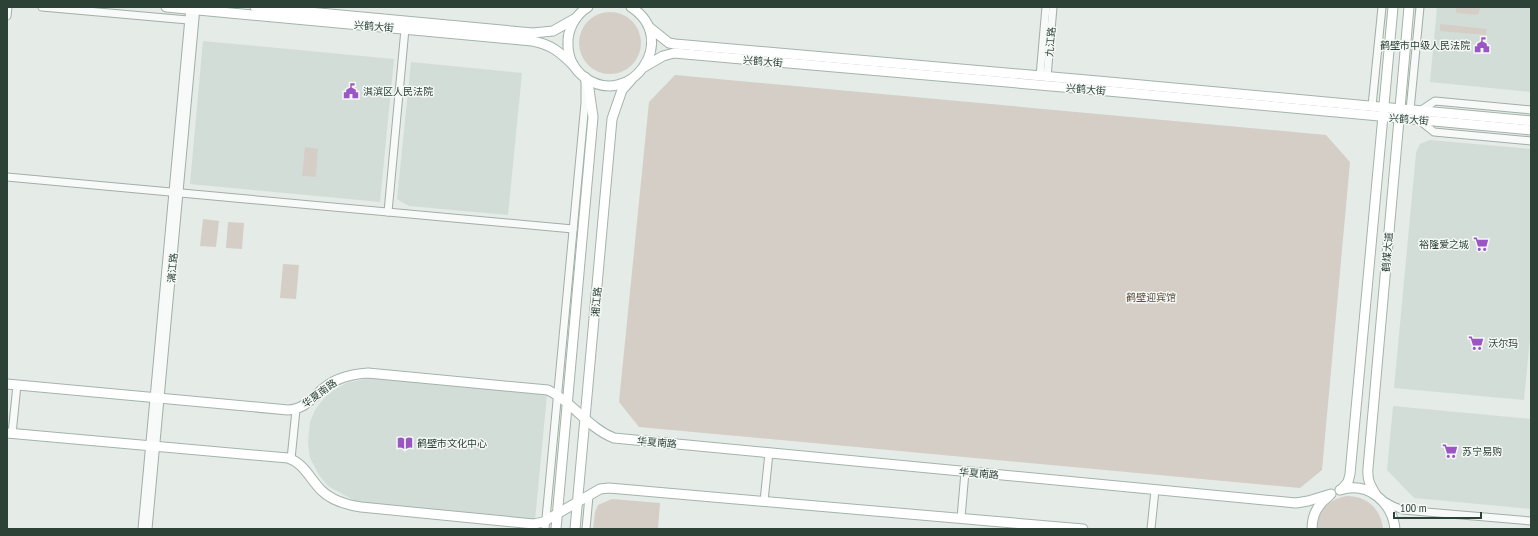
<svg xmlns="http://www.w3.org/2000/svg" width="1538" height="536" viewBox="0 0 1538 536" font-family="'PT Sans Narrow','Noto Sans SC',sans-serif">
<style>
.built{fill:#d3ddd7}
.green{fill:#d4cec7}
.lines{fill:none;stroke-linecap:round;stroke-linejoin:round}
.minor-casing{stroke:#a3aea7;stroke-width:9}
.major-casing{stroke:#a3b4a9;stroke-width:11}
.minor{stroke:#f7faf8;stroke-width:7}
.major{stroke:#fff;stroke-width:9}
.labels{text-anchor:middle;stroke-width:3;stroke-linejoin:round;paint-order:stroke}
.street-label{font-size:10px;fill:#2d4236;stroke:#f4f8f6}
.poi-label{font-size:10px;fill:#2d4236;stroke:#f4f8f6;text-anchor:start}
.park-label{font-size:10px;fill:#5d4f3c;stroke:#f4f8f6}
</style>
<rect width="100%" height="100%" fill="#e5ebe7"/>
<g class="built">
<polygon points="1437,7 1531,7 1531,92 1430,82"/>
<polygon points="203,41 394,59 380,202 190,184"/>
<polygon points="411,62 522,73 508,215 409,206 403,203 397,199"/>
<polygon points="1430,140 1531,149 1531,328 1524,400 1394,388 1416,153 1420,144"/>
<polygon points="370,378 547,395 535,520 357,502 328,486 319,475 310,458 308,443 310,422 315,410 324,398 334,390 346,383"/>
<polygon points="1393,406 1531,419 1531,509 1414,498 1387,470"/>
</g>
<g class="green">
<polygon points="1456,7 1480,7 1479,13 1477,15 1457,13 1456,12"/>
<circle cx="610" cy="43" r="31"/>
<polygon points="1440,24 1487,29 1486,35 1440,31"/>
<polygon points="675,75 1326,135 1350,162 1322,470 1300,488 639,427 619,402 649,102"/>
<polygon points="305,147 318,149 316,177 302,176"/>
<polygon points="203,219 219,221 216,247 200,246"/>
<polygon points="228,222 244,223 242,249 226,248"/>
<polygon points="283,264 299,265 296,299 280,298"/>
<path d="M1347,496C1367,496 1381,509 1383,529H1316C1319,511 1328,499 1347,496Z"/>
<polygon points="612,499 660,503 658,529 593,529 595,512 598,505"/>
</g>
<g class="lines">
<g class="minor-casing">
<g id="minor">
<polyline points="42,7 188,20"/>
<polyline points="7,16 8,7"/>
<polyline points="1040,76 1046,7"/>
<polyline points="1047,77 1053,7"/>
<polyline points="1372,106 1382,7"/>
<polyline points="1410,110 1420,7"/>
<polyline points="1420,111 1435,101 1531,110"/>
<polyline points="1419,120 1434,132 1531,141"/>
<polyline points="7,177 573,229"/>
<polyline points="388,212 405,29"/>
<polyline points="12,434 17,385"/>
<polyline points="291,459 296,410"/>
<polyline points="764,501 769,453"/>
<polyline points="1384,501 1393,506 1403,510 1531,521"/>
<polyline points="961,518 965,472"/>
<polyline points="142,529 190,7"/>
<polyline points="148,529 196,7"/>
<polyline points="545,529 585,103 585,81"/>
<polyline points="586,529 589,496"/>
<polyline points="1151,529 1155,490"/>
</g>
</g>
<g class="major-casing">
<g id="major">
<path d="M166,7L532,41C551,44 561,53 574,66"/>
<polyline points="255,7 533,33 553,31 576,18"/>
<path d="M588,7C575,15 567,30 568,45C568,58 574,69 584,77C630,111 681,39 631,7"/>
<polyline points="649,27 669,43 675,44 1098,81 1531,121"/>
<polyline points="644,67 663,56 674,53 1097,90 1531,130"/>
<path d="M7,384L288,410C305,409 312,398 324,388C337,377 352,374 368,373L548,390C573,402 588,428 614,438L1296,503L1308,501L1331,494"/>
<path d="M7,433L288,458C304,463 310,479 321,490C332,501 347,505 361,507L534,524L543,522L600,489L609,488L1083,529"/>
<polyline points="1342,489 1348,482 1350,474 1393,7"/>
<path d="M1340,490C1368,481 1392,502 1395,529"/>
<path d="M1376,495C1370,485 1367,480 1368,468L1409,7"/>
<polyline points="556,529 593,117 589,89 585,77"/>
<polyline points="575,529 612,119 622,90 631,80"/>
<path d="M1312,529C1312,515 1318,504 1329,496"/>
</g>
</g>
<use href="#minor" class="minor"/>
<use href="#major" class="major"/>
</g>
<defs>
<g id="civic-bare" transform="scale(1.2)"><path d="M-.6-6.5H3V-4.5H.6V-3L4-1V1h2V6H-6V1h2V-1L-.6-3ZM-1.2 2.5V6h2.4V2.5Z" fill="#9b56c4" stroke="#f4f8f6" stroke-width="2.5" paint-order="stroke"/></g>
<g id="supermarket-bare" transform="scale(1.2)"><path d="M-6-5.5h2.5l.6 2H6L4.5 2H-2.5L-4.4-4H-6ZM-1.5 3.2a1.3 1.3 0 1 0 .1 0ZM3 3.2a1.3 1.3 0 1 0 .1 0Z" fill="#9b56c4" stroke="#f4f8f6" stroke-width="2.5" paint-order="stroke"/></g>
<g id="library-bare" transform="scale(1.2)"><path d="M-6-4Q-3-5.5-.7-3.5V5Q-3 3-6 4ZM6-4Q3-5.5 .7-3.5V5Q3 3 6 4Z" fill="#9b56c4" stroke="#f4f8f6" stroke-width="2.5" paint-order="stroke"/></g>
</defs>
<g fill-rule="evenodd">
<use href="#civic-bare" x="1482" y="45"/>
<use href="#civic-bare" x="351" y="91"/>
<use href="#supermarket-bare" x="1481" y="244"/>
<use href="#supermarket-bare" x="1476" y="343"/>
<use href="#library-bare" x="405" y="443"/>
<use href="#supermarket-bare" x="1450" y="451"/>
</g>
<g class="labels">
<g class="street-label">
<text transform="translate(374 26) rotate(5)" y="4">兴鹤大街</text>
<text transform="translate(1050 42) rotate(-85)" y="4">九江路</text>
<text transform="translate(763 61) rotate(5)" y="4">兴鹤大街</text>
<text transform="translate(1086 89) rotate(5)" y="4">兴鹤大街</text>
<text transform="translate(1409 119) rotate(5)" y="4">兴鹤大街</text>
<text transform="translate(1387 252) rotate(-85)" y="4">鹤煤大道</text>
<text transform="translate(172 268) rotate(-85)" y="4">漓江路</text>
<text transform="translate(596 302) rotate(-85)" y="4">湘江路</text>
<text transform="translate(319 393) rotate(-36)" y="4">华夏南路</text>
<text transform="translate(657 442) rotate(5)" y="4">华夏南路</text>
<text transform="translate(979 473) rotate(5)" y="4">华夏南路</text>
</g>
<g class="poi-label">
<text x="1470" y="49" text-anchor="end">鹤壁市中级人民法院</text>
<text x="363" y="95">淇滨区人民法院</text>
<text x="1469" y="248" text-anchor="end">裕隆爱之城</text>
<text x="1488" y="347">沃尔玛</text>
<text x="417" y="447">鹤壁市文化中心</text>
<text x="1462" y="455">苏宁易购</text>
</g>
<g class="park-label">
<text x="1151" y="301">鹤壁迎宾馆</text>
</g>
</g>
<rect width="1538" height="536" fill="none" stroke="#2d4236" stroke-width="16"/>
<path d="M1394 512v6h87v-6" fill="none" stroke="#2d4236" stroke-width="2"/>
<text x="1400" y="512" font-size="12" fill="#2d4236" stroke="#f4f8f6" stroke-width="3" paint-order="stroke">100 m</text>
</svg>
